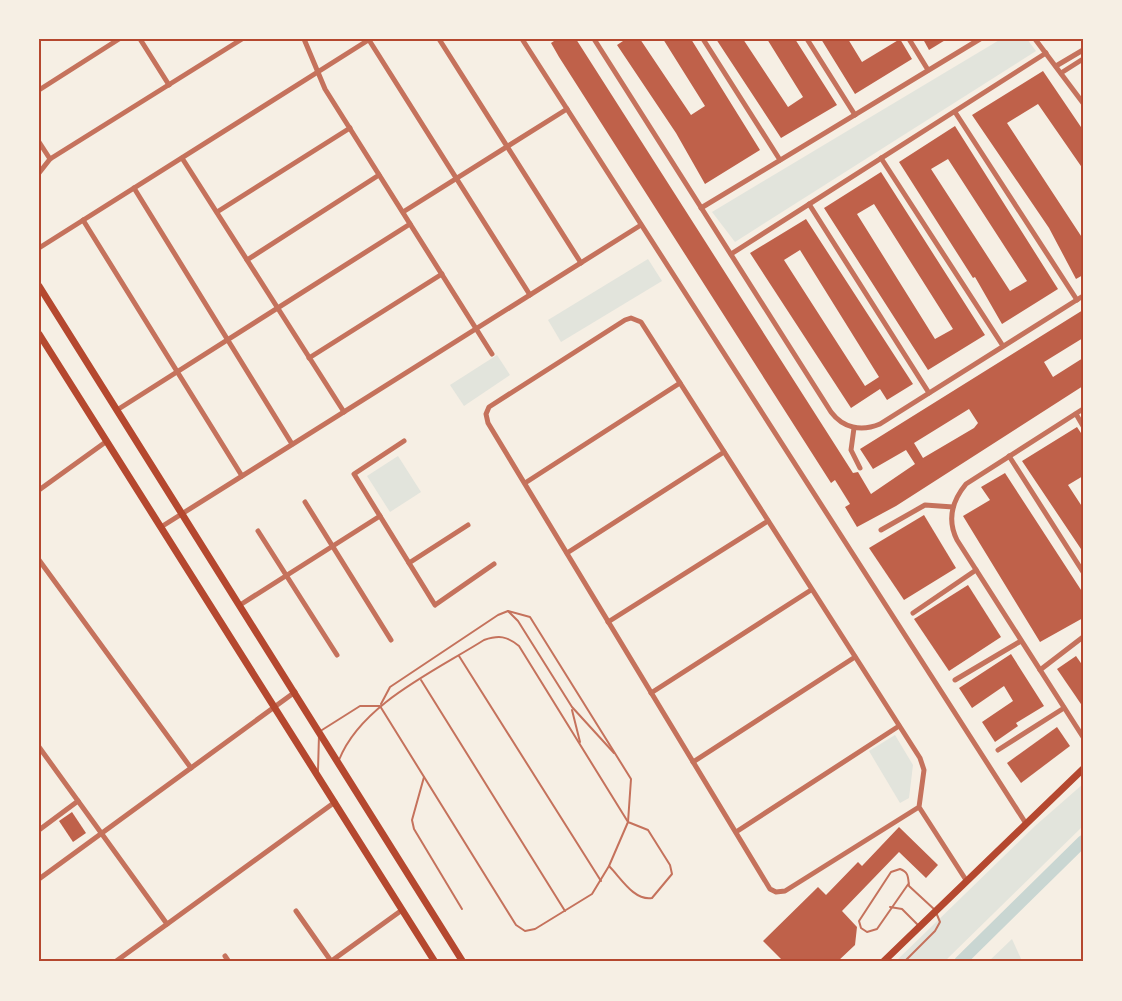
<svg xmlns="http://www.w3.org/2000/svg" width="1122" height="1001" viewBox="0 0 1122 1001" font-family="Raleway,sans-serif">
<style>
.green{fill:#e2e4dc}
.lines{fill:none;stroke-linecap:round;stroke-linejoin:round}
.canal{stroke:#c9d6d2;stroke-width:12}
.building{fill:#bf614a;fill-rule:evenodd}
.service{stroke:#c5725c;stroke-width:2}
.minor{stroke:#c5725c;stroke-width:5}
.secondary{stroke:#b5482f;stroke-width:7}
.neatline{fill:none;stroke:#b5482f;stroke-width:2}
</style>
<rect width="100%" height="100%" fill="#f6efe4"/>
<g class="green">
<polygon points="1001,39 1027,39 1036,51 735,242 712,212"/>
<polygon points="648,259 662,281 561,342 548,320"/>
<polygon points="497,355 510,375 464,406 450,385"/>
<polygon points="398,456 421,492 390,512 367,476"/>
<polygon points="895,735 913,765 909,798 900,803 869,751"/>
<polygon points="1083,784 1083,826 944,962 895,962 1035,826"/>
<polygon points="1012,939 1022,961 988,962"/>
</g>
<g class="lines">
<polyline class="canal" points="960,962 1083,841"/>
</g>
<g class="building">
<path d="M557,39H576L853,473L858,472L871,494L915,464L906,450L873,469L860,449L1083,310V338L1044,362L1053,377L1083,358V386L896,506L857,527L845,507L850,504L835,480L831,483L559,57L551,43ZM969,409L978,423L974,428L923,458L914,443Z"/>
<polygon points="626,39 640,39 691,115 705,106 663,39 691,39 760,150 705,184 676,133 617,45"/>
<polygon points="716,39 743,39 788,107 803,97 767,39 795,39 837,105 781,138"/>
<polygon points="821,39 848,39 862,62 900,39 912,59 855,94"/>
<polygon points="923,39 947,39 929,50"/>
<polygon points="1043,71 1083,130 1083,169 1038,104 1007,123 1083,239 1083,275 1076,279 1049,228 972,115"/>
<path d="M955,126L1058,289L1002,324L975,277L973,278L899,162ZM948,159L1027,281L1010,291L931,169Z"/>
<path d="M881,172L985,335L928,370L824,208ZM874,204L953,329L935,339L857,214Z"/>
<path d="M806,219L913,384L887,400L880,389L851,408L750,253ZM800,250L879,377L865,386L784,260Z"/>
<polygon points="1077,427 1083,436 1083,476 1068,485 1083,508 1083,552 1022,461"/>
<polygon points="1005,473 1083,593 1083,618 1040,642 963,516 990,500 981,487"/>
<polygon points="924,515 956,568 904,600 869,548"/>
<polygon points="968,585 1001,637 949,671 914,619"/>
<polygon points="1011,654 1044,706 1016,723 1018,726 995,742 982,722 1013,701 1004,686 972,708 959,688"/>
<polygon points="1076,656 1083,666 1083,707 1057,669"/>
<polygon points="1057,727 1070,746 1021,783 1007,763"/>
<polygon points="72,812 86,833 73,842 59,821"/>
<polygon points="899,827 938,865 926,878 899,852 842,911 857,927 855,945 837,962 784,962 763,941 818,887 826,895 858,862 862,866"/>
</g>
<g class="lines">
<g class="service">
<polyline points="508,611 518,621 572,707 614,753"/>
<polyline points="459,656 601,881"/>
<polyline points="421,680 565,911"/>
<path d="M381,704L390,687L498,615L508,611L530,617L631,779L628,822L648,830L670,865L672,874L652,898C634,901 621,878 609,866"/>
<polyline points="572,710 580,742"/>
<path d="M322,730L360,706H380L516,925L525,931L535,929L592,894L609,866L628,822L519,646C507,636 499,635 484,640C435,671 361,704 339,760"/>
<polyline points="318,771 319,735"/>
<polyline points="424,777 412,820 414,829 462,909"/>
<polyline points="890,907 902,909 919,926"/>
<path d="M904,962L935,931L940,922L935,910L909,886C908,878 909,872 900,869L891,872L859,921L861,928L867,932L877,929L909,883"/>
</g>
<g class="minor">
<polyline points="140,39 169,85"/>
<polyline points="304,39 325,89 492,354"/>
<polyline points="439,39 581,263"/>
<polyline points="522,39 1025,822"/>
<path d="M594,39L831,412C843,428 861,432 880,424L1083,296"/>
<polyline points="703,39 780,160"/>
<polyline points="807,39 855,115"/>
<polyline points="909,39 928,70"/>
<polyline points="1035,39 1083,103"/>
<polyline points="369,40 530,295"/>
<polyline points="1056,66 1083,50"/>
<polyline points="1061,73 1083,59"/>
<polyline points="39,90 119,39"/>
<polyline points="955,112 1077,300"/>
<polyline points="39,142 50,159"/>
<polyline points="182,158 344,412"/>
<polyline points="881,158 1003,346"/>
<polyline points="39,173 50,159 242,39"/>
<polyline points="134,188 292,444"/>
<polyline points="809,204 929,393"/>
<polyline points="701,208 980,39"/>
<polyline points="217,212 350,128"/>
<polyline points="403,212 567,109"/>
<polyline points="83,220 242,476"/>
<polyline points="39,248 370,39"/>
<polyline points="731,254 1046,53"/>
<polyline points="247,260 379,175"/>
<polyline points="309,358 442,274"/>
<path d="M1083,409L966,484C952,501 947,520 957,540L1083,737"/>
<polyline points="117,410 410,224"/>
<polyline points="1076,414 1083,426"/>
<polyline points="854,428 851,450 860,468"/>
<polyline points="404,441 354,474 435,605 494,564"/>
<polyline points="1009,456 1083,572"/>
<polyline points="525,483 680,383"/>
<polyline points="39,490 107,441"/>
<polyline points="305,502 391,640"/>
<polyline points="161,527 641,225"/>
<polyline points="881,530 925,505 953,507"/>
<polyline points="258,531 337,655"/>
<polyline points="567,553 724,452"/>
<polyline points="39,560 191,768"/>
<polyline points="409,563 468,525"/>
<polyline points="240,605 380,516"/>
<polyline points="913,613 976,570"/>
<polyline points="608,622 768,521"/>
<polyline points="1040,670 1083,637"/>
<polyline points="955,680 1021,641"/>
<polyline points="651,693 811,590"/>
<polyline points="39,747 167,924"/>
<polyline points="998,750 1064,708"/>
<polyline points="693,762 855,657"/>
<polyline points="919,807 785,891 776,892 770,889 488,423 486,414 489,407 625,320 631,318 641,322 920,758 924,770 919,807 966,880"/>
<polyline points="39,830 78,801"/>
<polyline points="736,832 899,726"/>
<polyline points="39,879 295,692"/>
<polyline points="296,911 331,961"/>
<polyline points="225,956 229,962"/>
<polyline points="115,962 335,802"/>
<polyline points="330,962 402,910"/>
</g>
<g class="secondary">
<polyline points="39,286 463,962"/>
<polyline points="39,334 435,962"/>
<polyline points="883,962 1083,769"/>
</g>
</g>
<rect width="1122" height="1001" fill="none" stroke="#f6efe4" stroke-width="81"/>
<rect x="40" y="40" width="1042" height="920" class="neatline"/>
</svg>
